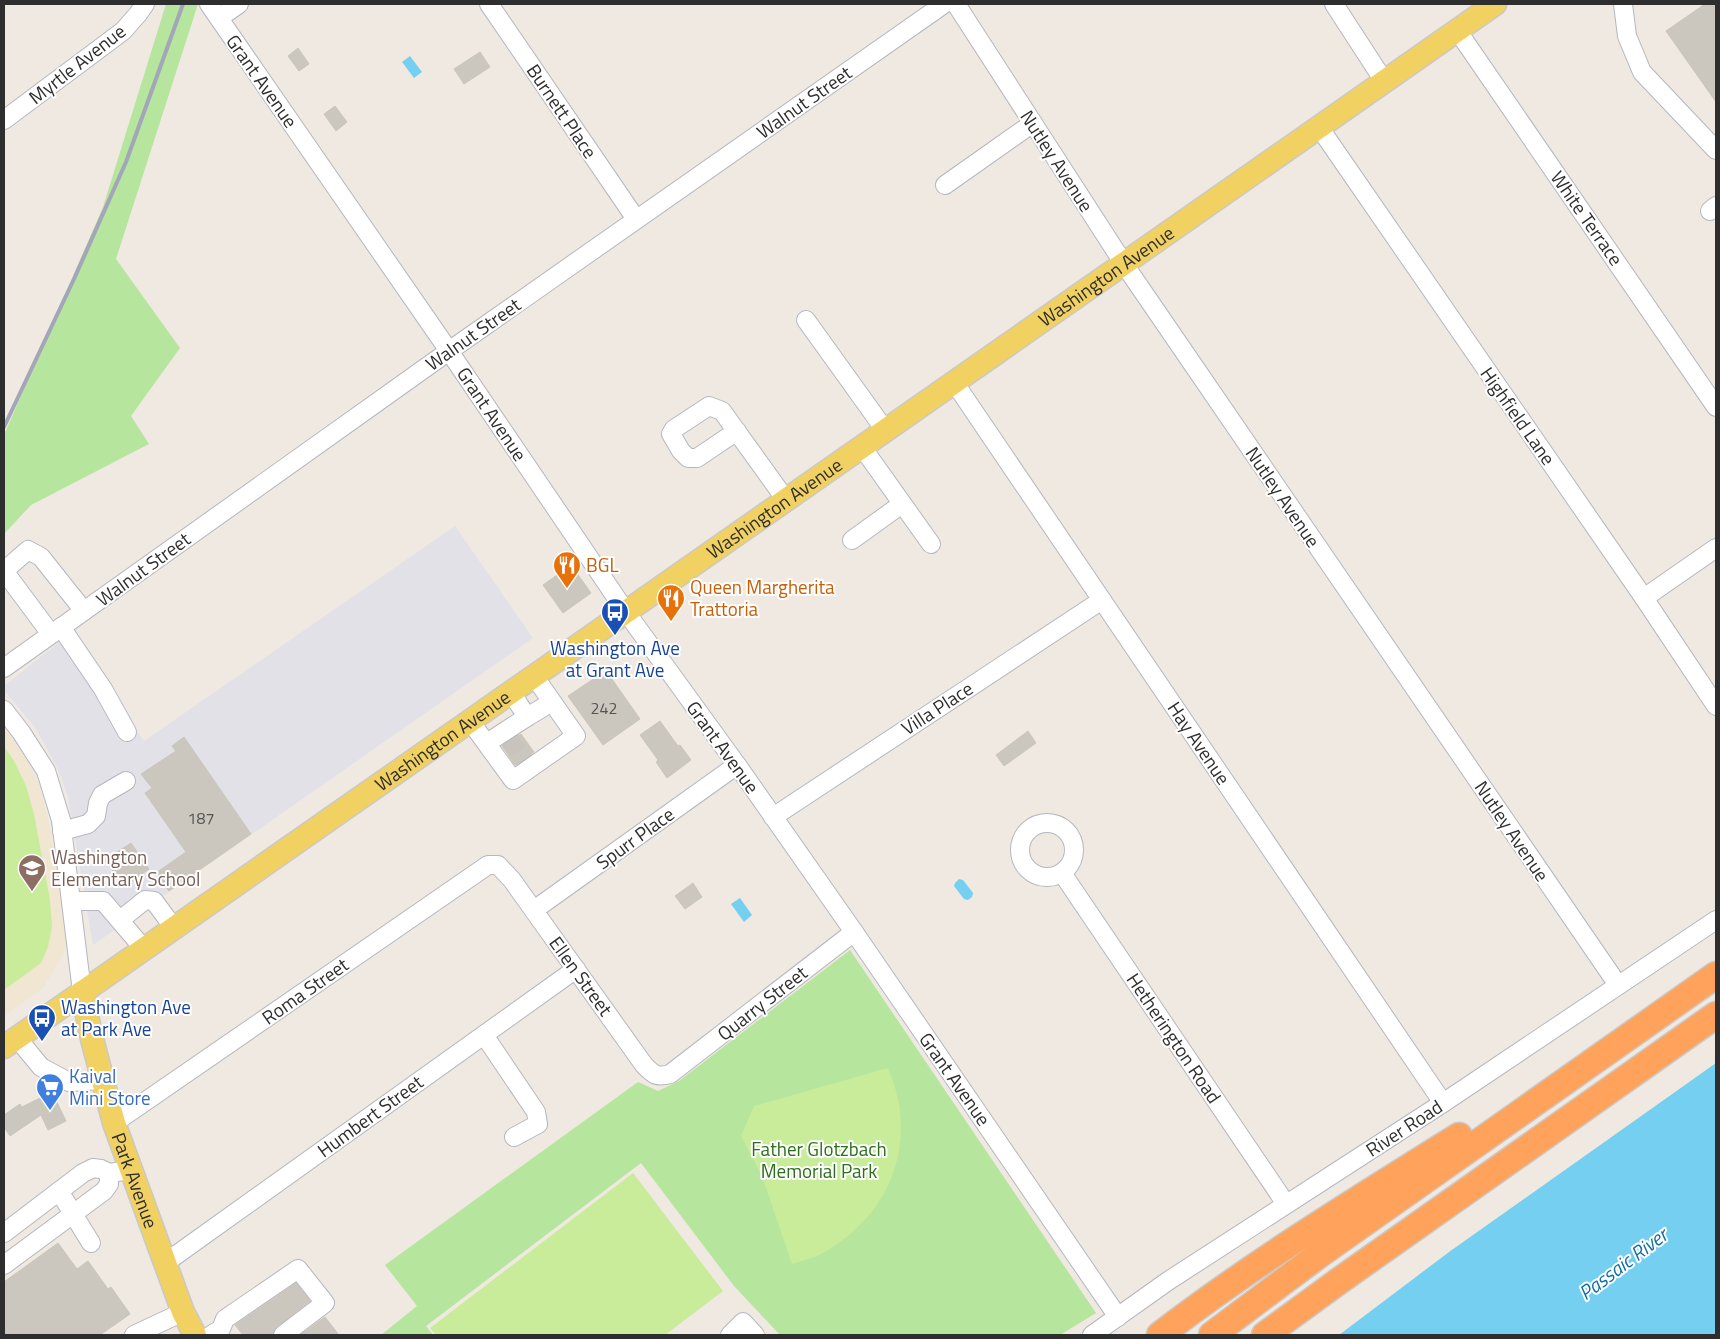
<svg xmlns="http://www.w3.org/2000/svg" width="1720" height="1339" viewBox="0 0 1720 1339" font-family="'Titillium Web',sans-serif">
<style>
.industrial{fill:#e3e1e8}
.education{fill:#f0e6d1}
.green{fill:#b6e59e}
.pitch{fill:#c9ec9a}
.water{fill:#75cff0}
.building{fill:#cbc7bf;stroke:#cbc5ba}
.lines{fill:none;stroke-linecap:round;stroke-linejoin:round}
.minor-tunnel{stroke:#c8c4bd;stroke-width:18;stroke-dasharray:18 9;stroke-linecap:butt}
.minor-casing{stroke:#b4b7c1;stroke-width:20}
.major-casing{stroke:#c9c9c9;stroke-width:25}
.highway-casing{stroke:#c9c9c9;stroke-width:29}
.minor{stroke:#fff;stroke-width:18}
.major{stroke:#f2d163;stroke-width:22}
.highway{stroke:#ffa35c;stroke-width:26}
.rail{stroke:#a3a6b8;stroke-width:4}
.labels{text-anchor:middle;stroke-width:4;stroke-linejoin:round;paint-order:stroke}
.number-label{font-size:16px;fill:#555452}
.street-label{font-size:19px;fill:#2e2e2e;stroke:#fff}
.food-label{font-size:19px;fill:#c56008;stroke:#fff;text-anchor:start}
.transit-label{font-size:19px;fill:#164399;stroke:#fff}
.education-label{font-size:19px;fill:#785e54;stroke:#fff;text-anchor:start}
.shop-label{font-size:19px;fill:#366cbe;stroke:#fff;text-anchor:start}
.park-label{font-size:19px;fill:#2c6e1b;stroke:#fff}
.water-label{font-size:20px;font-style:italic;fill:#0d6fa3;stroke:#fff}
</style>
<rect width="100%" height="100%" fill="#efe9e1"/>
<polygon class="industrial" points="455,526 533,638 93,945 68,797 58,769 36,729 4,690 4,686 69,634 144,741"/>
<polygon class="education" points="4,727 28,762 40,787 50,829 64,918 66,946 61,958 43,988 4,1016"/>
<g class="green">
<polygon points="166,4 198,4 116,259 180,348 131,416 149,444 31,505 4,534 4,435 103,207"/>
<polygon points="850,950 1096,1313 1060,1335 780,1335 734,1286 641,1163 426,1326 433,1335 381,1335 417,1306 385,1265 638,1082 658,1091 679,1081"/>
</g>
<g class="pitch">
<polygon points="4,746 15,763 26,786 34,814 50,900 52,926 48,947 41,963 4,990"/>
<path d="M888,1068C893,1082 899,1096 900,1112C907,1175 872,1228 817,1256C810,1259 800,1261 792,1264L762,1176L741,1136L754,1106Z"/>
<polygon points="633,1173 723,1291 665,1335 436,1335 430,1328"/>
</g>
<g class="water">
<polygon points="410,56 422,72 414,78 402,62"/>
<polygon points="959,879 963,880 973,893 972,897 968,900 964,899 954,886 955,883"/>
<polygon points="740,898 752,915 744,922 731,904"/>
<polygon points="1716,1063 1716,1335 1339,1335 1449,1252"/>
</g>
<g class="building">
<polygon points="1705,4 1716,4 1716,102 1666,31"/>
<polygon points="298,48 309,64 299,71 288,56"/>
<polygon points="480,52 490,67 464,84 454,69"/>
<polygon points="335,106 347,122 336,131 324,114"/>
<polygon points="571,565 591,593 563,613 543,585"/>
<polygon points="607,672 640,719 603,745 568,696 595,678 596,680"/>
<polygon points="660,721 678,746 680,745 691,760 667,778 656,762 658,760 640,735"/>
<polygon points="1028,731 1036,743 1004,766 996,755"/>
<polygon points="521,734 534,752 515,765 502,746"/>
<polygon points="184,737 251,834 169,891 156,873 186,852 145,793 152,788 141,774 176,751 172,746"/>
<polygon points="131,843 149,869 128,884 126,883 123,885 105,860"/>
<polygon points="693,883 702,897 685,909 675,896"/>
<polygon points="52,1092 66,1121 48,1130 41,1115 10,1136 4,1127 4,1115 20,1104 22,1107"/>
<polygon points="58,1243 77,1269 88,1261 108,1289 111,1287 130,1314 100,1335 4,1335 4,1282"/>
<polygon points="296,1283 310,1301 277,1327 273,1335 243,1335 235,1325"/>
<polygon points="325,1317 339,1335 300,1335"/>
</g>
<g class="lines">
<polyline class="minor-tunnel" points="508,737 525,761"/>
<g class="minor-casing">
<g id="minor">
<polyline points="209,4 449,351 626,612 737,765 854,932 1118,1317"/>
<polyline points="489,4 636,219"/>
<polyline points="956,4 1124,264 1618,985"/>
<polyline points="1334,4 1384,81"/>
<polyline points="1623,4 1627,36 1642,72 1716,150"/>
<polyline points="219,18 239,4"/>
<polyline points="1457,30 1716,407"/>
<polyline points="4,120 123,31 138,14 145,4"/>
<polyline points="1319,127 1644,598 1716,706"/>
<polyline points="945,185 1033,123"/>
<polyline points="1710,211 1716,206"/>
<polyline points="806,320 885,430"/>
<polyline points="954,382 1443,1103"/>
<polyline points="737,431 697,458 688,458 681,451 671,434 674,429 709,406 722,411 727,418 786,500"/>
<polyline points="862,447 931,544"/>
<polyline points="852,540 902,504"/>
<polyline points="4,571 28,550 41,557 84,611"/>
<polyline points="4,571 51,634"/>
<polyline points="1644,598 1716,548"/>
<polyline points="61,627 103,689 127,732"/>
<polyline points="4,668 449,351 944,4"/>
<polyline points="511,692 527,717 552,702"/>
<polyline points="4,710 21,732 46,771 61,820 82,992"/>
<polyline points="470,721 513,780 576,736 534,676"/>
<polyline points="487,743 527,717"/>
<polyline points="773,817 1102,600"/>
<circle cx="1047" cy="850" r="27"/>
<polyline points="62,831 88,824 96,816 98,803 102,795 126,781"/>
<polyline points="1062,873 1286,1204"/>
<polyline points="71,901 103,901 144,949"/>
<polyline points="534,910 737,765"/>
<polyline points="120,920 145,900 154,901 174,928"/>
<polyline points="484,1035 536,1112 538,1124 514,1137"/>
<polyline points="17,1038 41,1067 69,1082 102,1080"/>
<path d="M114,1123L488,865H498L512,880L644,1065C653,1074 656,1078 670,1074L854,932"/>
<polyline points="59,1191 91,1243"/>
<polyline points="4,1233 83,1173 93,1168 101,1169 109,1173 131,1170"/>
<polyline points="165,1263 576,969"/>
<polyline points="4,1265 104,1191 109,1184 109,1173"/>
<polyline points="134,1335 183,1312"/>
<polyline points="211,1335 221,1329 225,1319 298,1269 325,1303 283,1335"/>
<polyline points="730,1335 743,1322 755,1335"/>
<polyline points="1092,1335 1168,1281 1443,1103 1716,920"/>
</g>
</g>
<g class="major-casing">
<g id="major">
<path id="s1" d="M82,992L92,1039L114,1123L183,1312L195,1335"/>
<path id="s2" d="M4,1047L1495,4"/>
</g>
</g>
<g class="highway-casing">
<g id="highway">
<path d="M1160,1335C1255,1262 1357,1200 1459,1136"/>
<polyline points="1212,1335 1320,1254 1716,975"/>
<polyline points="1265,1335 1339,1281 1716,1015"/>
</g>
</g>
<use href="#minor" class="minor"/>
<use href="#major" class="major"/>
<use href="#highway" class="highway"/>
<polyline class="rail" points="4,427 74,279 126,162 183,4"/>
</g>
<defs>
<g id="restaurant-pin" transform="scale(1.4375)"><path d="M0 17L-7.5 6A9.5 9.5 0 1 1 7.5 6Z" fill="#e8710a" stroke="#fff"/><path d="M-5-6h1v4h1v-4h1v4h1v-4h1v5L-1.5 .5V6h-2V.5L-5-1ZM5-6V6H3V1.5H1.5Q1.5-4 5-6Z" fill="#fff"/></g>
<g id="bus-pin" transform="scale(1.4375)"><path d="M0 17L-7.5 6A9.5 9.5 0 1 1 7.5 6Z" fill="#1a4fb4" stroke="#fff"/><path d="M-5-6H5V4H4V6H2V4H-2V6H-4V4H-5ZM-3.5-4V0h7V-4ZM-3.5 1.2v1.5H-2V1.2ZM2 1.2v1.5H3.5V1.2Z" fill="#fff"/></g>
<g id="school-pin" transform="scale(1.4375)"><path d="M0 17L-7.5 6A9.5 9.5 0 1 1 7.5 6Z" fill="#8d6e63" stroke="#fff"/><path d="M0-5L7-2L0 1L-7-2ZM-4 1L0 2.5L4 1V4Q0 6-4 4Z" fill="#fff"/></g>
<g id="supermarket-pin" transform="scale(1.4375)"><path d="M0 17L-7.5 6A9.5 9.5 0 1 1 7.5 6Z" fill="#3f7fe0" stroke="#fff"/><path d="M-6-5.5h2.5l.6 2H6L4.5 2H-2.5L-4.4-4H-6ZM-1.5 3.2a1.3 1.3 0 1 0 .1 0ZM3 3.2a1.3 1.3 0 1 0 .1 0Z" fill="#fff"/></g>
</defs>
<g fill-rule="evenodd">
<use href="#restaurant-pin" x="567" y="565"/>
<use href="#restaurant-pin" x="671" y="598"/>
<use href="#bus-pin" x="615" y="612"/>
<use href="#school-pin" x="32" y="868"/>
<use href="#bus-pin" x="42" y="1018"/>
<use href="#supermarket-pin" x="50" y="1087"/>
</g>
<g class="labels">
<g class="number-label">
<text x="604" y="714">242</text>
<text x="201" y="824">187</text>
</g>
<g class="street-label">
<text transform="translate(77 64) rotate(-38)" y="7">Myrtle Avenue</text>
<text transform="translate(262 81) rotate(55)" y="7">Grant Avenue</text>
<text transform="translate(804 102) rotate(-35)" y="7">Walnut Street</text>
<text transform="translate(562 111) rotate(56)" y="7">Burnett Place</text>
<text transform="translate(1057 161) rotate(57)" y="7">Nutley Avenue</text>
<text transform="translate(1587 218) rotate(55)" y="7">White Terrace</text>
<text dy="7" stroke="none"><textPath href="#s2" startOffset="1345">Washington Avenue</textPath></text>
<text transform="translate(473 334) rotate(-35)" y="7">Walnut Street</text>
<text transform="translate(492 414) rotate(56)" y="7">Grant Avenue</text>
<text transform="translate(1518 416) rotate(55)" y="7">Highfield Lane</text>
<text transform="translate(1283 497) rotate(56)" y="7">Nutley Avenue</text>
<text dy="7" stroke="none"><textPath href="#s2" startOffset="940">Washington Avenue</textPath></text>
<text transform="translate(143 569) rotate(-36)" y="7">Walnut Street</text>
<text transform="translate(937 708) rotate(-33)" y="7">Villa Place</text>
<text dy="7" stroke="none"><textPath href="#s2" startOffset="535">Washington Avenue</textPath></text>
<text transform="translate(1199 743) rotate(56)" y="7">Hay Avenue</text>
<text transform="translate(723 747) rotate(54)" y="7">Grant Avenue</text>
<text transform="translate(1512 831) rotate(56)" y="7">Nutley Avenue</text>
<text transform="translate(635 838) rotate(-36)" y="7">Spurr Place</text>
<text transform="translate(581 976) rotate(54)" y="7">Ellen Street</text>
<text transform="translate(305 991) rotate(-35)" y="7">Roma Street</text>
<text transform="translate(762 1003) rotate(-38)" y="7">Quarry Street</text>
<text transform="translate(1174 1038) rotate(56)" y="7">Hetherington Road</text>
<text transform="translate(955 1079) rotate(55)" y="7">Grant Avenue</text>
<text transform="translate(370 1116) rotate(-36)" y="7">Humbert Street</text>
<text transform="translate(1404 1128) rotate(-33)" y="7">River Road</text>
<text dy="7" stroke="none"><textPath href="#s1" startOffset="196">Park Avenue</textPath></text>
</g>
<g class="food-label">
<text x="586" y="572">BGL</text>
<text x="690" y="594">Queen Margherita<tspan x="690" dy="22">Trattoria</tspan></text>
</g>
<g class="transit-label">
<text x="615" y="655">Washington Ave<tspan x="615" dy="22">at Grant Ave</tspan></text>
<text x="61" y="1014" text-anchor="start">Washington Ave<tspan x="61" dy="22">at Park Ave</tspan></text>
</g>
<g class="education-label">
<text x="51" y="864">Washington<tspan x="51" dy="22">Elementary School</tspan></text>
</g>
<g class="shop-label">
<text x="69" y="1083">Kaival<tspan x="69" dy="22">Mini Store</tspan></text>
</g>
<g class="park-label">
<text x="819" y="1156">Father Glotzbach<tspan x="819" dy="22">Memorial Park</tspan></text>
</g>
<g class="water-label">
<text transform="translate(1623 1264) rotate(-37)" y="7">Passaic River</text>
</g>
</g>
<rect width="1720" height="1339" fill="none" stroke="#2e2e2e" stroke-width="10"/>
</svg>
